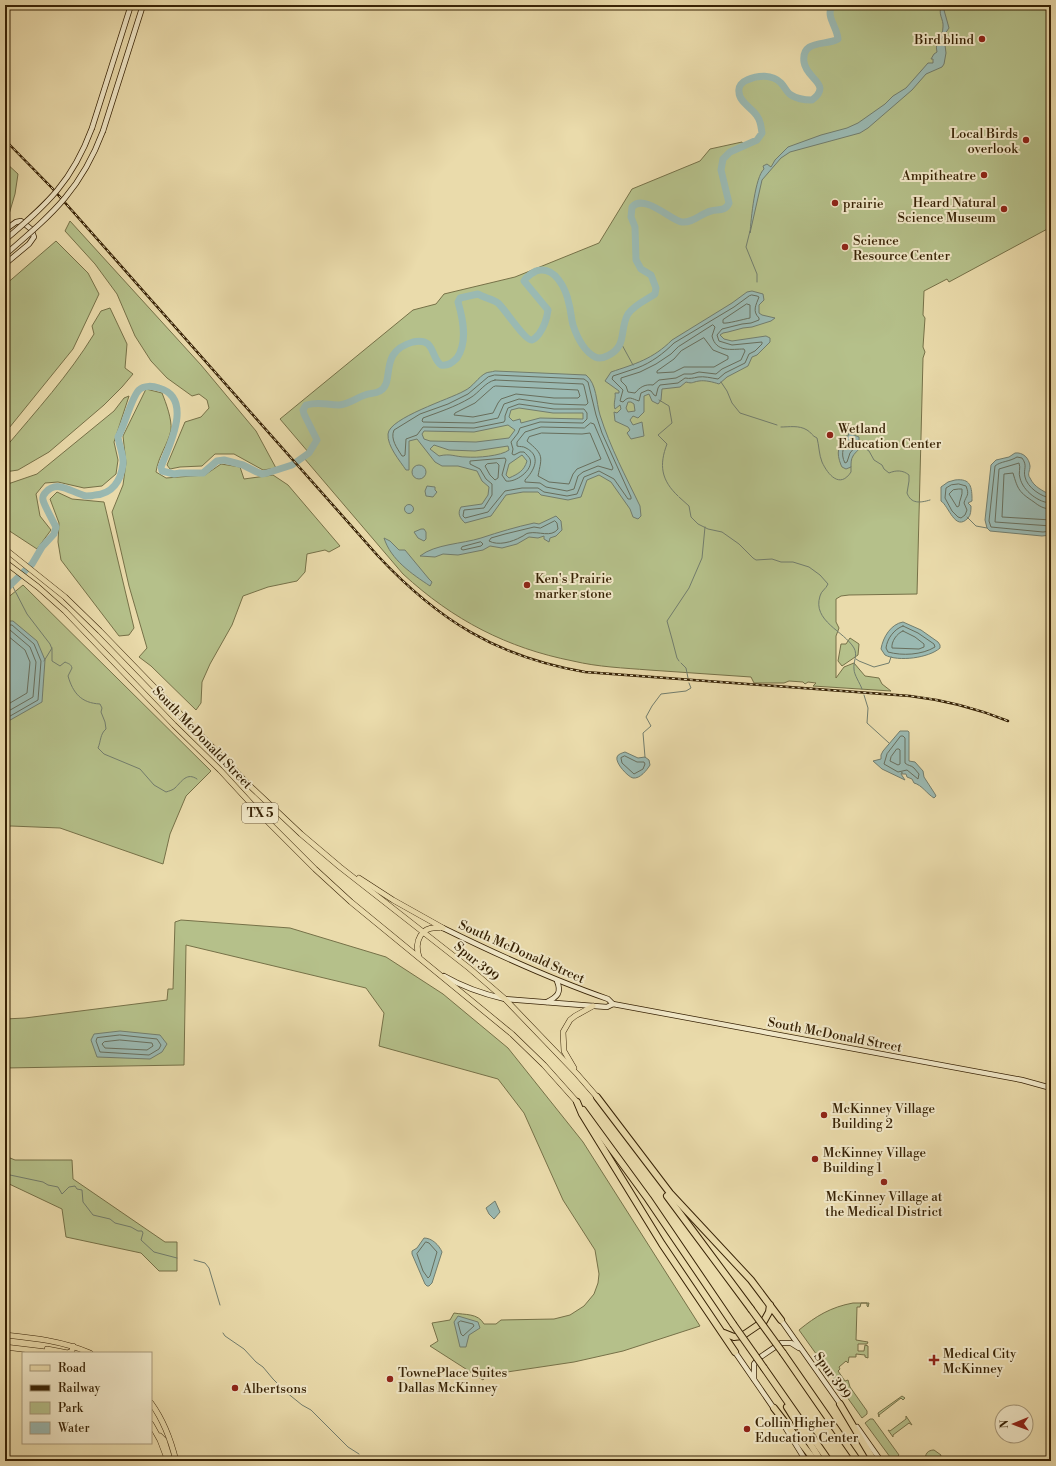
<svg xmlns="http://www.w3.org/2000/svg" width="1056" height="1466" viewBox="0 0 1056 1466" font-family="'Libre Bodoni',serif">
<style>
.green{fill:#b5c08a;stroke:#767148}
.water{fill:#9ab9b2;stroke:#727d6d;fill-rule:evenodd}
.lines{fill:none;stroke-linecap:round;stroke-linejoin:round}
.shore{stroke:#686e5c;stroke-width:1}
.stream{stroke:#727d6d;stroke-width:1}
.river{stroke:#9ab9b2;stroke-width:7}
.secondary-casing{stroke:#372205;stroke-width:6}
.primary-casing{stroke:#372205;stroke-width:6}
.highway-casing{stroke:#372205;stroke-width:8}
.secondary{stroke:#f1e8c8;stroke-width:4.5}
.primary{stroke:#eadbab;stroke-width:5}
.highway{stroke:#eadbab;stroke-width:6}
.rail-casing{stroke:#372205;stroke-width:2.5}
.rail{stroke:#f1e8c8;stroke-width:1;stroke-dasharray:3;stroke-linecap:butt}
.secondary-bridge-casing{stroke:#372205;stroke-width:6;stroke-linecap:butt}
.highway-bridge-casing{stroke:#372205;stroke-width:8;stroke-linecap:butt}
.secondary-bridge{stroke:#f1e8c8;stroke-width:4.5}
.highway-bridge{stroke:#eadbab;stroke-width:6}
.poi-dot{fill:#8f2418;stroke:#f1e8c8;stroke-width:1.5}
.labels{text-anchor:middle;stroke-width:4;stroke-linejoin:round;paint-order:stroke}
.shield{fill:#f1e8c8;stroke:#6f5d40;stroke-width:1}
.shield-label{font-size:12px;font-weight:bold;fill:#372205}
.poi-label{font-size:13px;fill:#372205;stroke:#f1e8c8;text-anchor:start}
.street-label{font-size:13px;fill:#372205;stroke:#f1e8c8}
</style>
<rect width="100%" height="100%" fill="#eadbab"/>
<filter id="stains"><feTurbulence type="fractalNoise" baseFrequency=".005" numOctaves="4"/><feColorMatrix values="0 0 0 0 .2 0 0 0 0 .09 0 0 0 0 .02 0 0 0 .5 -.17"/></filter>
<radialGradient id="worn" r=".72"><stop offset=".6" stop-color="#630" stop-opacity="0"/><stop offset="1" stop-color="#630" stop-opacity=".3"/></radialGradient>
<g class="green">
<path d="M834,5H1051V227L949,282L947,279L924,291L923,315L925,318L923,347L925,352L923,358L917,594L849,595L841,596L836,599V622L839,628L836,636V678L844,667L854,663L865,676L879,678L882,684L891,691L813,686L816,683L808,682L805,684L803,682L789,681L784,683H754L751,677C717,675 683,672 649,670C624,668 598,667 573,661C507,648 453,620 403,574L304,458L309,453L280,419L413,310L436,304L444,294L515,277L599,243L632,189L700,161L710,149L742,142L744,146L757,140L762,134C762,128 761,122 758,116C753,109 740,102 739,92C739,87 742,83 747,80C758,75 772,75 781,84C785,87 787,93 791,96C797,99 805,100 812,101C835,83 803,78 804,59C806,38 826,46 838,39C838,36 838,32 837,29C833,20 825,13 834,5Z"/>
<polygon points="5,162 18,174 15,194 7,221 5,223"/>
<polygon points="70,221 201,365 256,431 276,468 263,470 234,454 215,454 202,466 180,467 170,469 167,465 185,422 201,417 209,408 207,400 199,394 192,396 167,378 151,361 135,336 117,294 95,264 65,231"/>
<polygon points="56,241 88,273 99,294 73,349 5,433 5,285"/>
<path d="M110,308L127,344L125,368L133,374L122,387L104,405L49,452L18,470L5,472V448C36,411 69,375 94,334L92,326L101,311Z"/>
<path d="M146,389L162,393C166,403 172,419 171,430C168,444 158,457 156,472L166,478L205,475L221,464L240,467L244,479L273,475L288,485L340,546L329,552L325,550L307,554L305,572L297,581L268,587L243,596L232,625L210,664L202,682L201,703L196,710L151,666L139,657L147,648L129,586L112,512L123,485L126,463L123,436Z"/>
<polygon points="129,396 114,442 118,460 116,474 102,486 84,488 58,482 45,483 36,494 40,516 51,530 37,549 5,528 5,485 37,474 114,411 124,398"/>
<polygon points="57,492 72,499 104,502 134,628 129,635 119,636 61,560 58,542 59,523 50,499"/>
<polygon points="23,585 211,771 186,796 170,834 163,864 60,828 11,826 5,827 5,600"/>
<polygon points="850,638 859,644 858,655 842,666 838,661 841,644 846,644"/>
<path d="M181,920L290,928L386,957L443,994L508,1048L583,1142L700,1326L623,1351L574,1362L487,1375L483,1380L430,1346L438,1341L432,1323L450,1320L454,1313C465,1315 478,1313 484,1324H496L501,1320L554,1319L570,1315L584,1306L594,1294L598,1283L599,1274L595,1250L563,1200L524,1113L498,1079L379,1046L384,1013L366,988L186,945L184,1065L5,1068V1019L25,1018L167,1000L168,989H173L175,922Z"/>
<polygon points="5,1156 15,1160 72,1160 73,1179 165,1242 177,1242 177,1271 159,1271 141,1253 66,1237 62,1209 5,1182"/>
<path d="M853,1303H869L868,1307L867,1306V1303H861L860,1307H857L856,1340L868,1342L867,1344H858V1351H864L865,1345L868,1346V1358L865,1357V1355L856,1354V1357H849L848,1363L846,1361L839,1367L840,1369L838,1371L845,1381L848,1380L850,1387L867,1411V1414L862,1418L799,1330C816,1316 831,1307 853,1303Z"/>
<polygon points="902,1396 905,1398 903,1400 901,1398 879,1415 879,1417 878,1413"/>
<polygon points="906,1416 912,1425 909,1423 893,1435 893,1437 888,1430 890,1431 906,1419"/>
<polygon points="870,1419 873,1419 899,1455 893,1461 865,1423"/>
<path d="M934,1450L941,1455L939,1461H926C924,1454 928,1450 934,1450Z"/>
</g>
<g class="water">
<path d="M942,5H948L944,10L949,28L940,41V43L945,45L946,53L944,64L942,67L926,74L912,90L868,128L860,133L790,152L781,158L762,180L750,233C751,219 755,177 764,169L763,166L767,164L771,167L775,160L788,147L821,135L847,128L858,123L885,104L893,96L906,88L928,63H933V59H931L934,54L937,52C934,40 943,38 943,27C944,19 937,14 942,5Z"/>
<path d="M752,291L763,294L764,300L759,305V313L762,315L775,318L771,321L752,327L743,328L728,332L723,333L720,335L724,339L732,341L766,336L770,338V342L757,355L752,357L748,366L727,377L719,384C713,382 705,380 699,381C692,382 693,384 686,382L680,387L662,389L661,400L658,404L652,401L649,394L644,396V412L638,418L633,416L630,420L633,425L642,422L644,436L631,439L627,433L630,430L628,427L615,421L614,412L617,413L621,409L620,405L615,409C613,403 616,399 615,393H619V391L605,381L611,372C635,364 653,359 672,340L732,303L747,292ZM628,402H631L634,404L635,411L628,412L626,408Z"/>
<path d="M495,371L586,375C597,384 596,402 600,415C610,447 626,477 640,506L641,516L638,519L633,517L630,509L611,482L599,475L587,480L581,497L568,500L541,495L538,492H523L506,495L491,516L465,523C460,518 457,514 461,507L482,504L488,495L489,487L482,481L477,471L458,466H442L435,462L417,439L409,441V470H406C400,461 387,446 388,434C389,418 450,399 464,391C473,387 478,377 486,373C488,372 492,372 495,371ZM519,408L553,413H583V419L540,418L521,423L520,419L513,421L509,417L511,410ZM508,425L515,430L509,438L476,442L430,441L424,439L422,434L424,431L474,432ZM434,445L449,450L475,451L508,446L509,450C501,456 477,458 466,457C455,457 451,453 439,456L430,449ZM522,455L527,461C524,471 518,474 509,478L506,475L509,464Z"/>
<path d="M849,433L859,437V442L861,444C860,450 856,451 853,456C851,459 851,463 851,467L846,469L842,467L841,465C836,452 838,447 846,436H848Z"/>
<path d="M1015,453C1023,452 1029,458 1030,466C1030,471 1027,474 1030,478C1034,487 1043,491 1051,495V535L1042,536L990,531L987,528L985,520L991,465L996,460L1009,457Z"/>
<circle cx="419" cy="472" r="7"/>
<path d="M955,480C971,478 972,487 972,501L968,503L971,506C971,510 971,515 968,518C955,532 949,506 941,501V487L948,482Z"/>
<polygon points="427,486 435,487 435,490 437,492 433,497 426,496 425,491"/>
<circle cx="409" cy="509" r="4.5"/>
<path d="M556,516L561,521L562,530L556,536L550,538L549,542L544,539V536L538,538L529,537L517,544L502,548L490,546L483,550L458,555L443,554L435,557L420,556C435,544 462,544 481,538C499,532 516,527 534,523L539,524Z"/>
<polygon points="421,529 424,529 426,532 426,539 424,541 418,538 414,532"/>
<path d="M384,538L390,541L399,550H405L429,579L432,582L430,586C412,574 391,560 384,538Z"/>
<polygon points="5,621 13,621 37,641 45,660 42,702 5,723"/>
<path d="M903,622L921,630L938,642L940,645V648C929,658 898,662 885,655L881,649C883,637 891,624 903,622Z"/>
<path d="M900,731H908L909,732V761L915,762L923,771L924,777L935,794L936,796L934,798C927,794 922,785 914,783L912,779L907,777L906,774H902V772L901,774L905,780L882,769L873,761L881,759V755L883,751Z"/>
<path d="M625,752L638,758L645,757L649,760L650,765C647,770 640,779 633,778C628,777 615,763 617,757C618,754 622,753 625,752Z"/>
<polygon points="120,1031 160,1035 167,1044 162,1052 150,1059 97,1057 91,1040 94,1034"/>
<polygon points="495,1201 500,1212 494,1219 489,1214 486,1208"/>
<path d="M424,1238C432,1238 439,1245 442,1252L432,1283L429,1286H427L425,1284L412,1254V1251L417,1248Z"/>
<polygon points="458,1316 478,1322 480,1328 469,1335 466,1347 460,1347 454,1322"/>
<polygon points="1051,1402 1051,1443 1048,1417"/>
</g>
<g class="lines">
<g class="shore">
<path d="M752,295L757,296L759,297C756,305 752,311 759,318V320L751,323L742,324L722,329L717,335L719,341L732,345L762,342V344L755,351L749,354L745,363L725,373L718,379C711,378 704,376 698,377C693,378 690,379 685,378L678,383L660,385L658,388L656,396L654,395L651,391L648,390L641,393L639,401C632,399 629,395 623,402L620,401L623,390L612,379L613,376C621,373 629,371 637,368C651,363 664,353 674,343L734,307L749,296Z"/>
<path d="M747,304L750,305V318C744,319 727,324 723,323V320Z"/>
<path d="M713,325L715,327L712,336C716,353 732,349 744,349L745,351L741,360L722,369L716,374L699,372L692,374H684L676,378L659,380L653,385C645,384 640,387 635,393L628,392L626,386L621,381V378L640,372L656,364L671,354L678,347Z"/>
<polygon points="704,338 713,350 728,356 728,359 714,367 684,367 674,372 657,373 657,371 674,359 681,351"/>
<path d="M495,375L584,379L588,382L596,415L602,433L631,497V499H628L614,479L599,471L584,477L577,494L567,496L544,492L538,488H522L505,491L488,512L465,518L463,516L464,510L484,508L492,495V484L486,479L480,469L470,464V461L505,458L506,460L502,475L506,481C515,483 534,470 530,459C529,457 526,454 524,452H520L514,455L512,454L513,449L511,442L518,433L520,428L540,422L583,423L587,419V413L584,409H554L519,404L508,408L505,416V420L504,422L474,428L423,427L417,435L406,439L405,455L404,456H402C397,448 390,439 394,430L420,414L448,404L468,394L488,377Z"/>
<path d="M495,380L583,384L584,386L588,403L586,405L554,404L519,399L504,404L498,418L474,423L423,422L422,421L423,418C439,412 455,407 470,398C479,393 485,382 495,380Z"/>
<polygon points="496,386 578,390 580,396 578,398 554,398 516,394 501,399 498,403 493,413 473,417 454,415 455,413 475,403 493,387"/>
<path d="M591,423L594,424L613,468L612,470L598,466L583,472L578,476L574,489L567,491L546,487L540,483L525,482V480C534,471 542,456 526,448C523,446 520,447 517,446V442L525,432L541,427L584,428Z"/>
<path d="M542,433L582,434L590,433L601,459L577,469L573,474L569,484L549,482L538,476C542,456 544,455 527,441L529,437Z"/>
<path d="M852,438L855,440L856,446L850,453L847,462L845,463C840,454 843,443 852,438Z"/>
<polygon points="497,463 499,465 498,478 495,480 490,475 485,466 487,464"/>
<path d="M959,484L966,486C970,496 966,495 964,503L967,510L965,515L961,518L958,517L952,511L945,498L946,488L951,485Z"/>
<path d="M959,489H962C963,496 959,500 959,506L957,507L949,494L953,490Z"/>
<path d="M1051,498C1041,497 1027,487 1025,477C1023,469 1028,466 1022,458L1017,457C1009,462 1001,461 995,466L989,521L991,527L1043,532L1051,531"/>
<path d="M1051,503C1039,503 1023,491 1020,478C1018,473 1021,468 1019,463L999,469L995,522L1051,526"/>
<path d="M1051,509C1044,509 1039,506 1034,502C1019,492 1018,490 1013,473L1004,474L1002,517L1051,520"/>
<path d="M555,521L557,523L558,529C551,538 539,531 529,533C526,533 524,536 521,537C512,542 498,546 489,541L491,538L505,534L534,527L540,528Z"/>
<polygon points="481,542 483,544 481,546 463,550 461,549 462,547"/>
<polyline points="5,625 12,625 34,644 41,661 38,700 5,719"/>
<path d="M903,626L918,633L934,644L935,647C922,655 902,656 888,652L886,648C887,639 894,629 903,626Z"/>
<polyline points="5,630 10,630 30,647 36,662 33,697 5,713"/>
<path d="M903,631L915,637L924,644V647L919,649L892,648C891,642 897,633 903,631Z"/>
<polyline points="5,636 8,636 25,650 30,662 27,693 5,706"/>
<path d="M901,736H903L905,738V763C908,766 911,765 914,768C916,770 917,772 919,774L918,779L907,770L898,772L884,764L887,754Z"/>
<polygon points="897,749 899,749 900,750 900,764 898,765 890,761 891,757"/>
<polygon points="625,756 637,762 644,762 645,764 643,769 634,774 622,763 621,758"/>
<polygon points="120,1035 157,1039 161,1045 159,1049 149,1055 100,1052 96,1041 97,1038"/>
<polygon points="120,1040 152,1043 153,1046 147,1050 105,1048 102,1044 104,1042"/>
<polygon points="426,1242 429,1243 437,1252 430,1276 428,1278 423,1271 417,1254"/>
<polygon points="461,1321 473,1324 474,1326 463,1336 461,1334 458,1323"/>
</g>
<g class="stream">
<polyline points="750,231 746,247 757,274 757,282"/>
<polyline points="621,343 633,365"/>
<polyline points="721,382 727,391 732,403 740,413 777,425"/>
<path d="M659,400L669,406L672,423L658,435L667,444C659,465 661,480 678,496"/>
<path d="M781,427C789,427 799,425 807,430C811,432 812,436 817,438C819,445 819,455 822,462C828,475 840,489 851,472V467"/>
<path d="M861,446L869,451L874,460L882,465L884,469L889,473C896,470 903,470 909,475V481L907,493C911,504 920,503 930,500"/>
<path d="M679,497L689,506L691,517L698,524L708,529L722,532L739,544L753,558L756,560L772,559L781,562H793L809,567L820,575L828,584C826,589 821,591 820,596C812,621 844,631 854,648C858,655 853,662 854,669C854,675 860,683 862,689"/>
<polyline points="967,517 976,526 987,528"/>
<path d="M12,585L27,614L50,644L52,649V661L60,666L65,662C69,664 71,664 72,668L68,676C73,693 81,703 100,704L102,708L101,712L105,722L106,729C100,734 101,741 98,748L104,754L140,769L154,785L166,792C169,791 173,790 175,788C182,781 187,772 197,779"/>
<polyline points="856,659 859,661 874,667 889,663 891,657"/>
<polyline points="44,661 52,648"/>
<polyline points="679,661 677,658 672,639 667,621 689,588 702,558 705,527"/>
<polyline points="681,663 686,668 688,678"/>
<polyline points="864,695 868,708 867,723 889,743"/>
<polyline points="645,757 643,733 651,726 646,717 652,706 661,694 686,691 691,688 689,683"/>
<polyline points="5,1172 10,1175 43,1182 48,1185 58,1187 62,1194 69,1187 75,1186 77,1189 82,1190 83,1202 93,1215 110,1219 115,1223 131,1227 138,1231 142,1231 143,1233 141,1240 154,1252 177,1258"/>
<polyline points="194,1260 205,1263 209,1268 220,1305"/>
<polyline points="223,1333 225,1336 244,1349 256,1362 263,1367 273,1379 286,1392 302,1405 311,1410 348,1447 359,1454"/>
</g>
<path class="river" d="M5,590L32,564L42,547L54,534L56,527C53,521 44,505 43,500C42,496 44,494 46,492C58,479 72,493 86,496C88,496 92,496 95,495C112,494 121,481 123,464C124,456 119,445 118,437C125,425 131,398 139,390C144,385 153,386 159,388C194,398 169,446 161,467L162,471L174,474L180,473H203L217,461L224,460L243,465L257,472L262,474L267,473L292,465L309,453L317,440L304,414L303,410L306,405C320,401 326,405 339,405C349,404 356,398 365,395C370,393 375,394 380,391C396,382 377,352 413,342C418,341 424,341 428,344C434,350 434,360 441,365C448,366 452,363 457,358C468,342 463,319 458,302L460,298L478,294C484,298 493,299 498,303C505,309 525,341 532,340C535,339 538,335 539,334C544,327 547,318 548,310L524,281L526,278C529,275 532,273 536,271C555,265 566,289 569,304C571,311 571,318 573,325C577,337 584,351 595,357C600,359 603,358 607,356C628,347 619,329 628,314C634,305 646,300 655,294L656,288L651,275L641,269L636,260L635,227L631,217L632,207C644,193 672,221 682,222C693,223 700,214 711,211C718,209 725,212 729,203L721,170L723,159L730,152L757,140L762,133C761,127 761,121 757,116C752,108 739,102 739,92C738,86 742,82 747,80C758,75 772,74 781,83C785,87 787,93 791,95C797,99 806,100 812,100C833,84 806,79 804,62C801,39 827,46 838,39C837,27 827,18 831,8L834,5"/>
<g class="secondary-casing">
<g id="secondary">
<polyline points="92,128 131,5"/>
<polyline points="103,131 143,5"/>
<polyline points="5,230 16,222 21,221 31,229 34,237 29,244 5,264"/>
<path d="M443,928C498,955 550,979 608,999L613,1004"/>
<path d="M444,976C463,987 483,994 505,999L607,1007L613,1004L1022,1080L1051,1088"/>
<path d="M547,1002C557,997 562,993 557,981"/>
<polyline points="781,1320 841,1405"/>
<polyline points="735,1352 775,1410"/>
<polyline points="754,1379 754,1364 759,1358 781,1343 791,1343 799,1348"/>
<polyline points="785,1427 806,1461"/>
<polyline points="857,1427 881,1461"/>
</g>
</g>
<g class="primary-casing">
<g id="primary">
<polyline points="5,549 65,597 100,631 249,785 301,834 340,867 469,968 505,999 577,1074 597,1097"/>
<polyline points="5,562 38,587 65,611 174,725 220,770 266,820 315,869 351,902 512,1034 544,1065 577,1102"/>
<polyline points="359,878 393,900 443,928"/>
<path d="M419,957C414,941 421,926 439,928"/>
<polyline points="574,1068 564,1051 563,1032 570,1020 575,1016 593,1006"/>
<path d="M5,1335C34,1338 63,1341 90,1353"/>
<polyline points="5,1347 55,1353"/>
<polyline points="47,1349 68,1353 72,1351 73,1346"/>
<path d="M151,1403C164,1421 171,1440 176,1461"/>
<polyline points="151,1424 160,1440 168,1461"/>
<polyline points="160,1436 164,1440 169,1456"/>
</g>
</g>
<g class="highway-casing">
<g id="highway">
<polyline points="597,1097 670,1193 751,1280 781,1320"/>
<polyline points="577,1102 582,1114 662,1244 735,1352"/>
<polyline points="583,1110 648,1199 733,1324"/>
<polyline points="667,1196 751,1309"/>
<polyline points="724,1333 734,1337 742,1336 764,1321 769,1312 770,1305"/>
<polyline points="783,1353 858,1461"/>
<polyline points="764,1368 829,1461"/>
<polyline points="840,1404 874,1461"/>
<polyline points="787,1407 821,1461"/>
<polyline points="774,1408 815,1461"/>
</g>
</g>
<use href="#secondary" class="secondary"/>
<use href="#primary" class="primary"/>
<use href="#highway" class="highway"/>
<g class="rail-casing">
<path id="rail" d="M5,140L52,188L378,556C438,620 497,657 585,672L910,696C944,700 976,708 1008,721"/>
</g>
<use href="#rail" class="rail"/>
<g class="secondary-bridge-casing">
<g id="secondary-bridge">
<path d="M5,240C48,203 72,182 92,128"/>
<path d="M6,254C52,214 81,190 103,131"/>
</g>
</g>
<g class="highway-bridge-casing">
<g id="highway-bridge">
<polyline points="751,1309 783,1353"/>
<polyline points="733,1324 764,1368"/>
</g>
</g>
<use href="#secondary-bridge" class="secondary-bridge"/>
<use href="#highway-bridge" class="highway-bridge"/>
</g>
<g class="poi-dot">
<circle cx="982" cy="39" r="4"/>
<circle cx="1026" cy="140" r="4"/>
<circle cx="984" cy="175" r="4"/>
<circle cx="835" cy="203" r="4"/>
<circle cx="1004" cy="209" r="4"/>
<circle cx="845" cy="247" r="4"/>
<circle cx="830" cy="435" r="4"/>
<circle cx="527" cy="585" r="4"/>
<circle cx="824" cy="1115" r="4"/>
<circle cx="815" cy="1159" r="4"/>
<circle cx="884" cy="1182" r="4"/>
<path d="M932 1354h4v4h4v4h-4v4h-4v-4h-4v-4h4z"/>
<circle cx="390" cy="1379" r="4"/>
<circle cx="235" cy="1388" r="4"/>
<circle cx="747" cy="1429" r="4"/>
</g>
<g class="labels">
<rect class="shield" x="242" y="803" width="36" height="20" rx="3"/>
<g class="shield-label">
<text x="260" y="817">TX 5</text>
</g>
<g class="poi-label">
<text x="974" y="44" text-anchor="end">Bird blind</text>
<text x="1018" y="138" text-anchor="end">Local Birds<tspan x="1018" dy="15">overlook</tspan></text>
<text x="976" y="180" text-anchor="end">Ampitheatre</text>
<text x="996" y="207" text-anchor="end">Heard Natural<tspan x="996" dy="15">Science Museum</tspan></text>
<text x="843" y="208">prairie</text>
<text x="853" y="245">Science<tspan x="853" dy="15">Resource Center</tspan></text>
<text x="838" y="433">Wetland<tspan x="838" dy="15">Education Center</tspan></text>
<text x="535" y="583">Ken's Prairie<tspan x="535" dy="15">marker stone</tspan></text>
<text x="832" y="1113">McKinney Village<tspan x="832" dy="15">Building 2</tspan></text>
<text x="823" y="1157">McKinney Village<tspan x="823" dy="15">Building 1</tspan></text>
<text x="884" y="1201" text-anchor="middle">McKinney Village at<tspan x="884" dy="15">the Medical District</tspan></text>
<text x="943" y="1358">Medical City<tspan x="943" dy="15">McKinney</tspan></text>
<text x="398" y="1377">TownePlace Suites<tspan x="398" dy="15">Dallas McKinney</tspan></text>
<text x="243" y="1393">Albertsons</text>
<text x="755" y="1427">Collin Higher<tspan x="755" dy="15">Education Center</tspan></text>
</g>
<g class="street-label">
<text transform="translate(203 737) rotate(46)" y="5">South McDonald Street</text>
<text transform="translate(522 951) rotate(24)" y="5">South McDonald Street</text>
<text transform="translate(477 961) rotate(40)" y="5">Spur 399</text>
<text transform="translate(835 1034) rotate(11)" y="5">South McDonald Street</text>
<text transform="translate(833 1375) rotate(55)" y="5">Spur 399</text>
</g>
</g>
<rect width="1056" height="1466" fill="none" stroke="#eadbab" stroke-width="20"/>
<rect x="6" y="6" width="1044" height="1454" fill="none" stroke="#372205" stroke-width="2"/>
<rect x="10" y="10" width="1036" height="1446" fill="none" stroke="#372205"/>
<rect x="22" y="1352" width="130" height="92" fill="#f1e8c8" stroke="#a7997a"/>
<rect x="30" y="1365" width="20" height="6" fill="#eadbab" stroke="#a7997a"/>
<text x="58" y="1372" font-size="12" fill="#372205">Road</text>
<rect x="30" y="1385" width="20" height="6" fill="#372205" stroke="#a7997a"/>
<text x="58" y="1392" font-size="12" fill="#372205">Railway</text>
<rect x="30" y="1402" width="20" height="12" fill="#b5c08a" stroke="#a7997a"/>
<text x="58" y="1412" font-size="12" fill="#372205">Park</text>
<rect x="30" y="1422" width="20" height="12" fill="#9ab9b2" stroke="#a7997a"/>
<text x="58" y="1432" font-size="12" fill="#372205">Water</text>
<g transform="translate(1014 1424) rotate(269)"><circle r="19" fill="#f1e8c8" stroke="#a7997a"/>
<path d="M0-3L7 15L0 10L-7 15Z" fill="#8f2418"/>
<text y="-6" font-size="11" font-weight="bold" text-anchor="middle" fill="#372205">N</text>
</g>
<rect width="100%" height="100%" filter="url(#stains)"/>
<rect width="100%" height="100%" fill="url(#worn)"/>
</svg>
